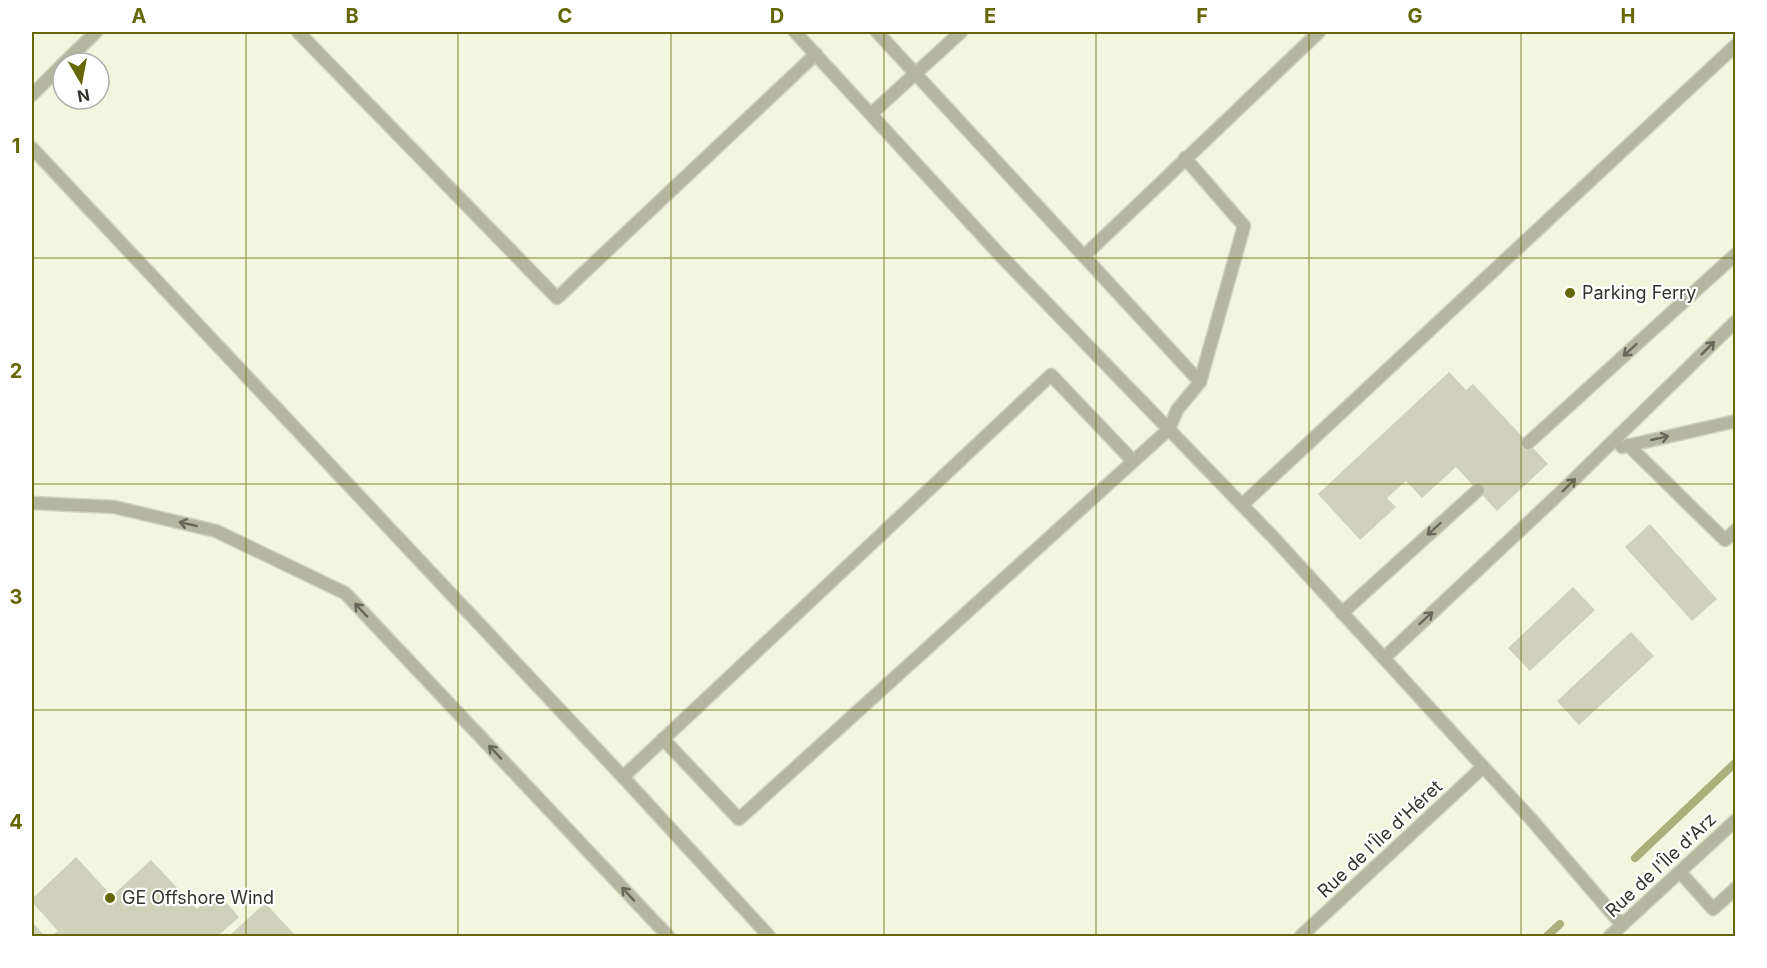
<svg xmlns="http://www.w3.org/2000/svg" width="1767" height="968" viewBox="0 0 1767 968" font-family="Inter,sans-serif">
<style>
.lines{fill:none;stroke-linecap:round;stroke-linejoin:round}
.stream{stroke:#abaf7b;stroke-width:8}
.building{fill:#cfd1ba}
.service-casing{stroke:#d0d3be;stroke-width:15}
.service{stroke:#b4b69f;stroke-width:12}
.oneway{stroke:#676859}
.grid{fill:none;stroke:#646703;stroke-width:1.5;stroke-opacity:0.55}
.poi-dot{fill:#646703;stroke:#fff;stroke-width:2}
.labels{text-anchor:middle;stroke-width:4.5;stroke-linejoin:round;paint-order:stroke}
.poi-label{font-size:18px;fill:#33342b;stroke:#fff;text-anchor:start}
.street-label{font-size:18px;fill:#33342b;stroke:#fff}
.neatline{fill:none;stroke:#646703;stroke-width:2}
.grid-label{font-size:20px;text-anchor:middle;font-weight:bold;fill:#646703}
</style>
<rect width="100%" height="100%" fill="#f3f6de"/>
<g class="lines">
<g class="stream">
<polyline points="1635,858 1736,762"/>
<polyline points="1547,936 1560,924"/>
</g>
</g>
<g class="building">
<polygon points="1449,372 1466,390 1473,384 1548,464 1497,511 1456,467 1422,498 1406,481 1387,498 1396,507 1360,540 1318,494"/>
<polygon points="1650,524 1717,599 1692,621 1625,547"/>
<polygon points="1573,587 1595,610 1530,671 1508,648"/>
<polygon points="1631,632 1654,656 1579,725 1557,701"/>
<polygon points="76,857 112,896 151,860 197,909 216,891 239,917 220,934 222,936 51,936 58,931 32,902 32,899"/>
<polygon points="265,903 296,936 229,936"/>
<polygon points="32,922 45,936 32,936"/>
</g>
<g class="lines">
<g class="service-casing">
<g id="service">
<polyline points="298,32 557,298 816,54"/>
<polyline points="795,32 1001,256 1273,537 1531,819 1622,925"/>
<polyline points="64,63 96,32"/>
<polyline points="32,95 63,64"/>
<polyline points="871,114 961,32"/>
<polyline points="32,148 623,777 769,936"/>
<polyline points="1185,158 1244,226 1200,382"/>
<polyline points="1084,256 1319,32"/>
<polyline points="1528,443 1736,254"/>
<polyline points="1628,445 1725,540 1736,530"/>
<polyline points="1622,447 1736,421"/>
<polyline points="32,503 114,507 216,531 345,593 668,936"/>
<polyline points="1242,505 1736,45"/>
<polyline points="1342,613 1478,490"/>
<polyline points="1384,658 1561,492 1736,321"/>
<polyline points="663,739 739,819 1169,429 1177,410 1200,382 877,32"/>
<polyline points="623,777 1051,375 1133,461"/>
<polyline points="1680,872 1713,909 1736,888"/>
<polyline points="1301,936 1483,767"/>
<polyline points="1610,936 1736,820"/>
</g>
</g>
<use href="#service" class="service"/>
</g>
<defs><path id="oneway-shaft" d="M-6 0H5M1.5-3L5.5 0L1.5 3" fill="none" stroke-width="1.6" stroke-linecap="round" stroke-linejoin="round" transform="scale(1.5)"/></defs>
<g class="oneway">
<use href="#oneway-shaft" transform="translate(1708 348) rotate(-45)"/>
<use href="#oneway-shaft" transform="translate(1630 350) rotate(138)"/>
<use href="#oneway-shaft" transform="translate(1660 438) rotate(-13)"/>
<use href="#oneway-shaft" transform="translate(1569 485) rotate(-45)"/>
<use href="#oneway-shaft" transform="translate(188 524) rotate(-167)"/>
<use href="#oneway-shaft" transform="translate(1434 529) rotate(138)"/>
<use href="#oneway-shaft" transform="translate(361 610) rotate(-133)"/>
<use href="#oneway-shaft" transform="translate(1426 618) rotate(-43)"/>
<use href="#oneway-shaft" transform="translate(495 752) rotate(-133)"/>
<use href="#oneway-shaft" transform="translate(628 894) rotate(-133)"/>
</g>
<path class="grid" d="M246,32V936M458,32V936M671,32V936M884,32V936M1096,32V936M1309,32V936M1521,32V936M32,258H1736M32,484H1736M32,710H1736"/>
<g class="poi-dot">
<circle cx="1570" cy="293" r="6"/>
<circle cx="110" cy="898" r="6"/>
</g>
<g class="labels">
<g class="poi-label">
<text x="1582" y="299">Parking Ferry</text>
<text x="122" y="904">GE Offshore Wind</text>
</g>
<g class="street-label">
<text transform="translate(1380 839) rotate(-43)" y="6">Rue de l'Île d'Héret</text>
<text transform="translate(1661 865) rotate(-43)" y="6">Rue de l'Île d'Arz</text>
</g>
</g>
<rect width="1767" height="968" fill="none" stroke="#ffffff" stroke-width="66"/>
<g transform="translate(81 81) rotate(170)"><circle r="28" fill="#ffffff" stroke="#adaeaa" stroke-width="1.5"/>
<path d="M0-4.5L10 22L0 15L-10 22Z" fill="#646703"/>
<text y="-9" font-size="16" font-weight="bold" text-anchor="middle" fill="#33342b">N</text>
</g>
<rect x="33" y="33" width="1701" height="902" class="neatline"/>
<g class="grid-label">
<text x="139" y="23">A</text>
<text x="352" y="23">B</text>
<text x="565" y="23">C</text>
<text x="777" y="23">D</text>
<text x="990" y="23">E</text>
<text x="1202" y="23">F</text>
<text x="1415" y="23">G</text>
<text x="1628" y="23">H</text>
<text x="16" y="153">1</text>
<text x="16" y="378">2</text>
<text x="16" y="604">3</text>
<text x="16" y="829">4</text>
</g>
</svg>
